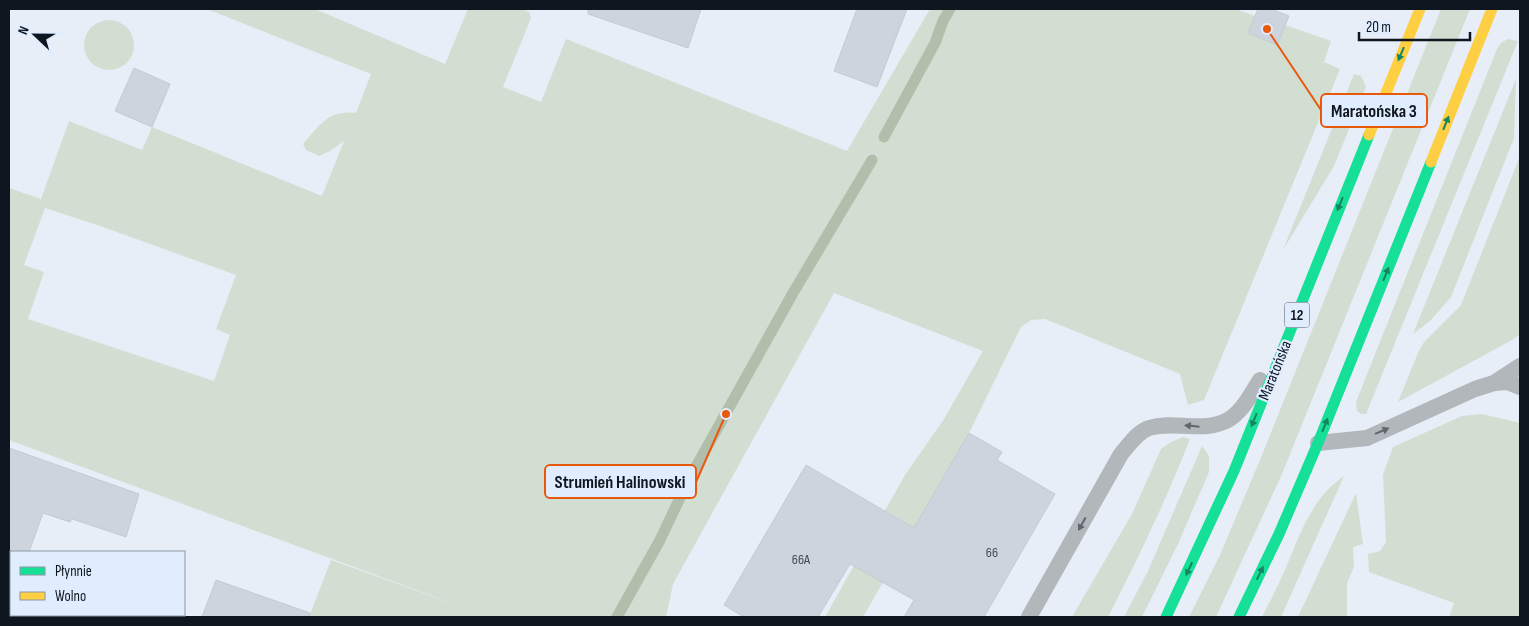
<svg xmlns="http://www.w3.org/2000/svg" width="1529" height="626" viewBox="0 0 1529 626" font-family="'Sofia Sans Condensed',sans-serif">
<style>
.green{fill:#d2ded1;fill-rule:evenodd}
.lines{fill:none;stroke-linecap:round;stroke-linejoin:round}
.stream{stroke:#b1beab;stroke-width:11}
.building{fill:#cdd4dd;stroke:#c3cad3}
.lane{stroke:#b2b7bc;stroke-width:16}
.fast{stroke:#16e098;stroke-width:11}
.slow{stroke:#ffcf43;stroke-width:11}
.oneway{fill:#138562}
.oneway2{fill:#60666e}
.labels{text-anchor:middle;stroke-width:4.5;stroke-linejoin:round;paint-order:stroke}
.number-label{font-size:14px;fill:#424a53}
.shield{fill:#e0edfe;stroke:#4e5663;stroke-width:1}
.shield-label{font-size:15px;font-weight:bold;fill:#0f1620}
.street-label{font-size:16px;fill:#0f1620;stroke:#e0edfe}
.leader{fill:none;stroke:#e8590c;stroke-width:2}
.callout-dot{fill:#e8590c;stroke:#e0edfe;stroke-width:2}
.callout{fill:#e0edfe;stroke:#e8590c;stroke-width:2}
.callout-label{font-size:18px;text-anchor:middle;font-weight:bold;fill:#0f1620}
</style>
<rect width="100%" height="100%" fill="#e7eef7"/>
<g class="green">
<path d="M207,9H317V10L445,64L468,9H523L529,12L531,18L503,87L541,102L566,39L847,151L930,9H1235L1255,16L1248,33L1277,45L1285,25L1331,41L1324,62L1340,69L1204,400L1188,405L1180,374L1045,319L1031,320L1021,327L969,433L863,617H825L905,475L944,419L983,351L834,293L673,584L666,617H309L331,560L471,610L9,440V188L41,199L69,121L142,150L152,127L322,196L344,141L330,151L319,156L306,150L303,144C320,125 328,110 356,113L371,74ZM45,208L103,227L236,275L216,329L230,335L214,381L28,319L44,272L24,265Z"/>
<polygon points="1441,9 1470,9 1282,474 1216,617 1189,617 1220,555 1262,455"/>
<circle cx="109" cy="45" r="25"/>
<polygon points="1508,39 1518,41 1366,414 1361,414 1357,411 1356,402 1497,49 1501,43"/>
<polygon points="1354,74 1361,76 1366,87 1334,166 1283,250"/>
<polygon points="1516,79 1514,138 1451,297 1430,321 1413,334"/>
<polygon points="1520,156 1520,334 1512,340 1398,402 1418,353 1424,342 1461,305"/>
<polygon points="1482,414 1520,423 1520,617 1449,617 1454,603 1369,572 1368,554 1380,551 1386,542 1383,475 1393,447 1462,416"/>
<path d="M1183,437L1190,439C1166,500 1138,559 1108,617H1072L1132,514L1161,449L1171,442Z"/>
<polygon points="1202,446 1209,456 1209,472 1178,544 1142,617 1124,617 1148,571"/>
<path d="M1344,476L1281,617H1262C1271,600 1279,583 1287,565C1302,530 1312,498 1344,476Z"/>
<polygon points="1356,493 1363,544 1353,547 1354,567 1347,583 1347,617 1298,617"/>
</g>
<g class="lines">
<g class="stream">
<polyline points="884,137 935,43 943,21 950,9"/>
<polyline points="617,617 660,540 688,481 793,293 872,160"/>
</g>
</g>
<g class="building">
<polygon points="588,9 701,9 688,48 588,14"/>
<polygon points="857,9 907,9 877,87 834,71"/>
<polygon points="1258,9 1271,9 1289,16 1277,45 1248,33"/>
<polygon points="134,68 170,84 152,127 115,111"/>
<polygon points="969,433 1002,452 997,460 1055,494 984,617 904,617 914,600 850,564 818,617 744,617 724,605 806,465 914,528"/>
<polygon points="9,448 139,494 126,537 72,519 70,522 43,513 29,552 11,552 11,597 9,597"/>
<polygon points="216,580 310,613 309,617 202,617"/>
</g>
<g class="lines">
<g class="lane">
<polyline points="1494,383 1520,366"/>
<polyline points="1318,443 1367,438 1475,389 1494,383 1508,382 1520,387"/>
<path d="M1029,617L1121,454C1129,445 1137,432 1149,428C1174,420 1200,433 1226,421C1242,413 1251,394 1260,380"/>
</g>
<g class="fast">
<polyline points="1166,617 1234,471 1369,135"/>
<polyline points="1239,617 1279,534 1318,443 1431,162"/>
</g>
<g class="slow">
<polyline points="1369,135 1420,9"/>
<polyline points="1431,162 1492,9"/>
</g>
</g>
<defs><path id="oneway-solid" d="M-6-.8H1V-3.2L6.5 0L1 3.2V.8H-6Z" transform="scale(1.25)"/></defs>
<g class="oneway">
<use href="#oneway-solid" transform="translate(1401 54) rotate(113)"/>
<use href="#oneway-solid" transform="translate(1446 123) rotate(-68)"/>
<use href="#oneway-solid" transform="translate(1340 204) rotate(112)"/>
<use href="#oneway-solid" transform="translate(1386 274) rotate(-68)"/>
<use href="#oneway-solid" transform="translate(1254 420) rotate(112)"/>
<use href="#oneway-solid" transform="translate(1325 425) rotate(-68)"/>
<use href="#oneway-solid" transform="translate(1189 569) rotate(115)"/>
<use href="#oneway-solid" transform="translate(1260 573) rotate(-64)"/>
</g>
<g class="oneway2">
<use href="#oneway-solid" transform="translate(1192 426) rotate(-174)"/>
<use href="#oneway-solid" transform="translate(1382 431) rotate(-23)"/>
<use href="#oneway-solid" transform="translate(1082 524) rotate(119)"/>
</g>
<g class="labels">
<g class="number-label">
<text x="992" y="557">66</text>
<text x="801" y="564">66A</text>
</g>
<rect class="shield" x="1284.5" y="302.5" width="25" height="25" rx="4"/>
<g class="shield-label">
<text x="1297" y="320">12</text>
</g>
<g class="street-label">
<text transform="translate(1274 370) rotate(-68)" y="6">Maratońska</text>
</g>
</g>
<path class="leader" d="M1267 29L1321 110M726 414L696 482"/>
<g class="callout-dot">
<circle cx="1267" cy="29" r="5"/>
<circle cx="726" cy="414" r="5"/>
</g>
<g class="callout">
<rect x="1321" y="94" width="106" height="33" rx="5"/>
<rect x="545" y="465" width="151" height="33" rx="5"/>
</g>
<g class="callout-label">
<text x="1374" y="117">Maratońska 3</text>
<text x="620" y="488">Strumień Halinowski</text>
</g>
<rect width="1529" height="626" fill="none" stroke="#0f1620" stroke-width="20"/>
<rect x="10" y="551" width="175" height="65" fill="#e0edfe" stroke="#8c97a5"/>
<rect x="20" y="567" width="25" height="8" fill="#16e098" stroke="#8c97a5"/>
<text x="55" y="576" font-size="15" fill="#0f1620">Płynnie</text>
<rect x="20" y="592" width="25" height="8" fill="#ffcf43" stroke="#8c97a5"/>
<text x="55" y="601" font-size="15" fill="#0f1620">Wolno</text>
<g transform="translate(35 35) rotate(292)" stroke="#e0edfe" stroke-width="4" paint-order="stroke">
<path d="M0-4L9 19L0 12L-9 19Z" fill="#0f1620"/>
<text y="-8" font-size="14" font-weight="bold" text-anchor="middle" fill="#0f1620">N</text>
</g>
<path d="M1359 32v8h111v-8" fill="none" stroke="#0f1620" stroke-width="2.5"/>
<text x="1366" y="32" font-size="15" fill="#0f1620" stroke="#e0edfe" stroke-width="4" paint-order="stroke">20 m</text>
</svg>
